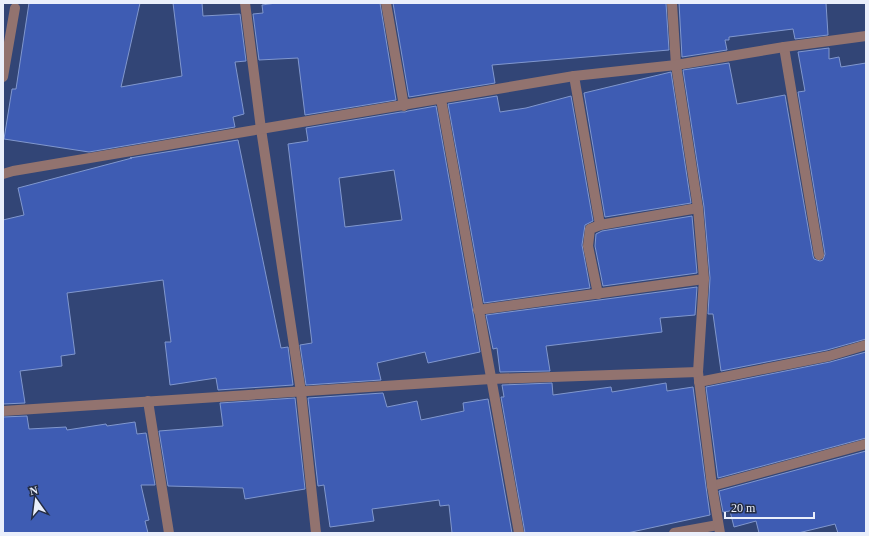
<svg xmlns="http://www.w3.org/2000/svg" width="869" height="536" viewBox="0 0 869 536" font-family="'Times New Roman',serif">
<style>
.building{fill:#3e5cb3;stroke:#8097ce;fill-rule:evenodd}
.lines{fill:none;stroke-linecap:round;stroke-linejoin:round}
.lane{stroke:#92736f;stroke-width:10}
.street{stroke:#92736f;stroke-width:10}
</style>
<rect width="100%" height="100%" fill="#324576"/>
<g class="building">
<polygon points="29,3 140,3 121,87 182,76 173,3 202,3 203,16 240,14 246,61 235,62 244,114 233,117 235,127 89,152 4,139 12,89 16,89"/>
<polygon points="276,3 380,3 396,100 305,115 298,58 259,60 253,14 263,13 262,5"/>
<polygon points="393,3 666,3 669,50 492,65 495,83 409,97"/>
<polygon points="679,3 826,3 828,35 795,39 793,29 729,37 729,40 725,40 727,50 682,57"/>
<polygon points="829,48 829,59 839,57 841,67 866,63 866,339 827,350 721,371 713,314 708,314 710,278 704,207 683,70 729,63 737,104 785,95 813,256 814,259 820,261 823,260 825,254 798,92 805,91 798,52"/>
<polygon points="671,72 691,203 605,217 584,93"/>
<polygon points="497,96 500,112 526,108 571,96 593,221 585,225 582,245 590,288 484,303 448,104"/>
<path d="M436,106L480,352L428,363L425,352L377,363L381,380L306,385L300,345L312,343L288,144L308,141L306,128L401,112H405L408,111ZM394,170L402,220L345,227L339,178Z"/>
<polygon points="238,140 281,348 288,347 293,385 218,390 216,378 170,385 165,342 171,342 163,280 67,293 75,354 61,356 62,366 20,371 25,403 3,404 3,220 24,215 18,188 132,158 130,158"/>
<polygon points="692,216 697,273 603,286 595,246 596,234 602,231"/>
<polygon points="697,287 695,315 660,318 662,332 546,346 550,371 500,372 497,348 493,349 486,315"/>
<polygon points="866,352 866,438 718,478 706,387 830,362"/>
<polygon points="552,383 553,395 611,387 612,392 666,383 667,391 693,387 706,487 710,515 627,533 525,533 501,397 504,397 502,385"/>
<polygon points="383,393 387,407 417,401 421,420 464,411 463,403 488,399 512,533 452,533 449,505 440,506 439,500 372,509 374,521 330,527 324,485 318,486 308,398"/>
<polygon points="295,398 305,489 245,499 243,488 168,486 159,431 223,426 220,403"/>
<polygon points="27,416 29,429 66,427 67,430 106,424 107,426 135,422 137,434 146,433 155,485 141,485 149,520 145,521 148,533 3,533 3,417"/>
<polygon points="866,451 866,533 838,533 835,524 798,533 759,533 756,521 734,527 730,511 723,512 719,491"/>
</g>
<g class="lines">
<g class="lane">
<polyline points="386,3 404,106"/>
<polyline points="784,47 819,255"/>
<polyline points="574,76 600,225"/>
<polyline points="3,77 15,8"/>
<polyline points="441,99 519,533"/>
<polyline points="598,294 588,246 590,229 600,225 698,208"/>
<polyline points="478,310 704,279"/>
<polyline points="699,382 829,356 866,345"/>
<polyline points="148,401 169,533"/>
<polyline points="712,486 866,444"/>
<polyline points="674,533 718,525"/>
</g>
<g class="street">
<polyline points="245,3 261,129 301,392 316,533"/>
<polyline points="672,3 676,65 698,208 704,279 698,372 712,486 720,533"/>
<polyline points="3,174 13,171 574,76 676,65 784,47 866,36"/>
<polyline points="3,411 491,379 698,372"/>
</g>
</g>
<rect width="869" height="536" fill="none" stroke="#eaeffb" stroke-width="8"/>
<g transform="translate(36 500) rotate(346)" stroke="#242d44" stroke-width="3" paint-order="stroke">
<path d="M0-3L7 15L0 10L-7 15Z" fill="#eaeffb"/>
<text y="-6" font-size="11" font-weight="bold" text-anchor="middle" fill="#eaeffb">N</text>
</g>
<path d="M725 512v6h89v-6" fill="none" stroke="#eaeffb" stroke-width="2"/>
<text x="731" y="512" font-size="12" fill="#eaeffb" stroke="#242d44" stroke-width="3" paint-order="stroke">20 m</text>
</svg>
